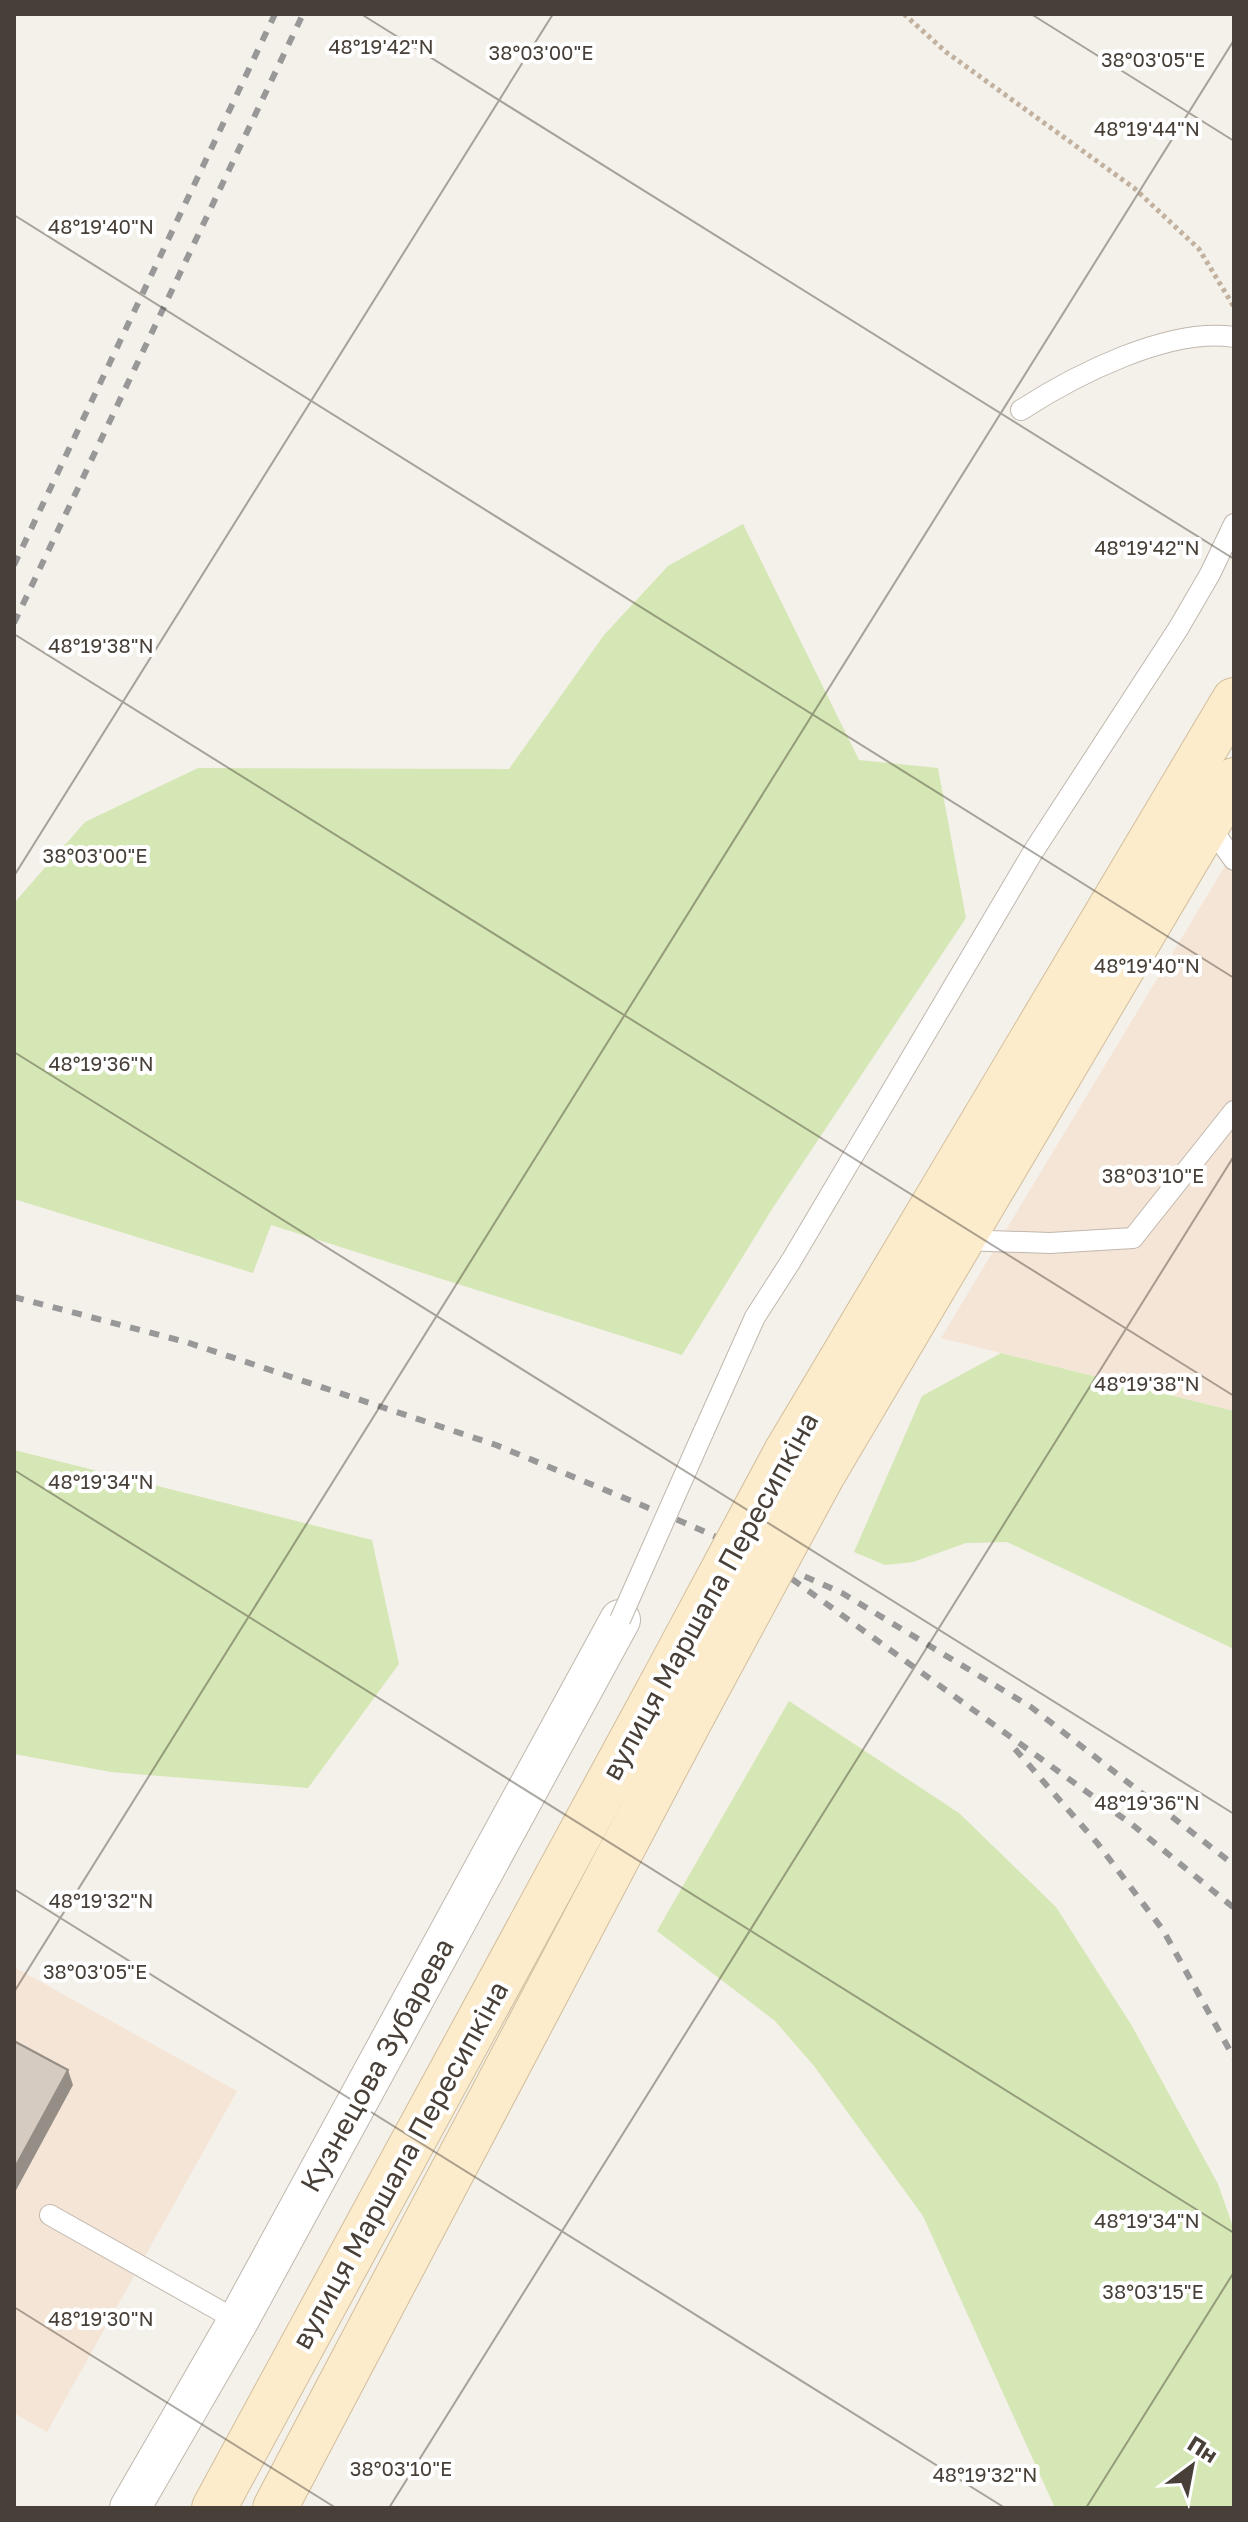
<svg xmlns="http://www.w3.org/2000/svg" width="1248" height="2522" viewBox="0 0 1248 2522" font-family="'Golos Text',sans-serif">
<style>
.commercial{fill:#f5e5d6}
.green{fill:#d5e7b4}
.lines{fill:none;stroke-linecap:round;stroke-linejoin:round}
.service-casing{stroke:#c0b7ad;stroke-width:22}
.minor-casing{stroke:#c0b7ad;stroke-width:42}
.secondary-casing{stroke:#d2be9b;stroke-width:46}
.path{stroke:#c1b19e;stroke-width:5;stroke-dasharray:4 4;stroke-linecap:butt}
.service{stroke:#fff;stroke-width:20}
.minor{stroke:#fff;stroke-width:40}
.secondary{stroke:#fceccc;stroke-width:44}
.rail{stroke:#989898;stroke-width:6;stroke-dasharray:10 10;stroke-linecap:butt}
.service-bridge-casing{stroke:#c0b7ad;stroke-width:22;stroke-linecap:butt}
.secondary-bridge-casing{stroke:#d2be9b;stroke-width:46;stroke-linecap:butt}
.service-bridge{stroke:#fff;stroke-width:20}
.secondary-bridge{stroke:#fceccc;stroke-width:44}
.shaded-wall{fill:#958e86}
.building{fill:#d5cbc0;stroke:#958e86;stroke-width:2}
.ticks{fill:none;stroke:#484038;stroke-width:2;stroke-opacity:0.45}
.labels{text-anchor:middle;stroke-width:8;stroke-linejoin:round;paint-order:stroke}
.street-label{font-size:28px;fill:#484038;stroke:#fff}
.ticks-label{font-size:20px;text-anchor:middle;fill:#484038;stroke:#fff;stroke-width:8;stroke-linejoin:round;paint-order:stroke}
</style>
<rect width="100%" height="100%" fill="#f4f0ea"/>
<g class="commercial">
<polygon points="1234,851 1234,1411 941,1338"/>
<polygon points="14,1967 237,2091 47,2432 14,2413"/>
</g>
<g class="green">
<polygon points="743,524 859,760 938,768 966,918 774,1206 682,1355 271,1225 253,1273 14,1199 14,903 85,822 198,768 509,769 604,635 668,566"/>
<polygon points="1001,1353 1234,1411 1234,1649 1007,1542 966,1543 913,1562 885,1565 854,1552 922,1396"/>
<polygon points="14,1450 372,1540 399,1664 308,1788 111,1772 14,1754"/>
<polygon points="789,1701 959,1813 1056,1907 1132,2026 1218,2184 1234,2230 1234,2508 1055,2508 923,2216 814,2066 775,2021 657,1931"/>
</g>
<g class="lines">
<g class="service-casing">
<g id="service">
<path d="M1021,410C1075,375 1169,327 1234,337"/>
<polyline points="1208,824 1234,860"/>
<polyline points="961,1240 1050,1243 1133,1238 1234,1111"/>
<polyline points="703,1433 755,1317 791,1261 1033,852 1178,629 1210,574 1234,524"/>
<polyline points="50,2215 238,2321"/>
</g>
</g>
<g class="minor-casing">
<polyline id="minor" points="130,2508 238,2321 620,1620"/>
</g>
<g class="secondary-casing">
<g id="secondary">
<polyline points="786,1452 1234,700"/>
<polyline points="822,1476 1234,780"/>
<polyline points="214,2508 661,1685"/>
<polyline points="275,2508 694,1713"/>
</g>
</g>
<polyline class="path" points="904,14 946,52 1134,188 1199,249 1234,307"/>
<use href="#service" class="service"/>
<use href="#minor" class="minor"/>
<use href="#secondary" class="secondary"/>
<g class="rail">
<polyline points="14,565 275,14"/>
<polyline points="14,623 303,14"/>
<polyline points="14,1297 186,1342 496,1445 685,1523 842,1593 1031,1707 1234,1865"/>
<polyline points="792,1579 1134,1826 1234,1908"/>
<polyline points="1015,1749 1098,1844 1163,1930 1234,2058"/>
</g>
<g class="service-bridge-casing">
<polyline id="service-bridge" points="620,1620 703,1433"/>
</g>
<g class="secondary-bridge-casing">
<g id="secondary-bridge">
<polyline points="661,1685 786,1452"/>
<polyline points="694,1713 822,1476"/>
</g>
</g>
<use href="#service-bridge" class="service-bridge"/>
<use href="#secondary-bridge" class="secondary-bridge"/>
</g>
<polygon class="shaded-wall" points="68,2070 73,2085 14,2194 14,2169"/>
<polygon class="building" points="14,2041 68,2070 14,2169"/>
<path class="ticks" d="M361,14L1234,559M1031,14L1234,141M14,215L1234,978M14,634L1234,1396M14,876L553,14M14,1052L1234,1814M14,1470L1234,2233M14,1889L1005,2508M14,1992L1234,40M14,2307L336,2508M389,2508L1234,1156M1086,2508L1234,2272"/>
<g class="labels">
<g class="street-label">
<text transform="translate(710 1596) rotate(-61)" y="10">вулиця Маршала Пересипкіна</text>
<text transform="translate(377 2065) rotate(-61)" y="10">Кузнецова Зубарева</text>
<text transform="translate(400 2165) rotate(-61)" y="10">вулиця Маршала Пересипкіна</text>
</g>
</g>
<g class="ticks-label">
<text x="381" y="54">48°19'42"N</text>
<text x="541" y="60">38°03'00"E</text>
<text x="1153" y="67">38°03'05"E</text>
<text x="1147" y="136">48°19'44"N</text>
<text x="101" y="234">48°19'40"N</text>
<text x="1147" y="555">48°19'42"N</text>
<text x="101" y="653">48°19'38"N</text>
<text x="95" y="863">38°03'00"E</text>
<text x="1147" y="973">48°19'40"N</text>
<text x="101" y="1071">48°19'36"N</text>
<text x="1153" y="1183">38°03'10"E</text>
<text x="1147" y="1391">48°19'38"N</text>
<text x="101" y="1489">48°19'34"N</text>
<text x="1147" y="1810">48°19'36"N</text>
<text x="101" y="1908">48°19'32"N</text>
<text x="95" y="1979">38°03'05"E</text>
<text x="1147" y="2228">48°19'34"N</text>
<text x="1153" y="2299">38°03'15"E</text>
<text x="101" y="2326">48°19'30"N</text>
<text x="401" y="2476">38°03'10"E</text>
<text x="985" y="2482">48°19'32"N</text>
</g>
<rect width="1248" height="2522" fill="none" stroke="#484038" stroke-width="32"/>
<g transform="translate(1192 2466) rotate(32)" stroke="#ffffff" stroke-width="6" paint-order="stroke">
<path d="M0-6L14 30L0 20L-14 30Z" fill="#484038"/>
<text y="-12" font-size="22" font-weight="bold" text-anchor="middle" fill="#484038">Пн</text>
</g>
</svg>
